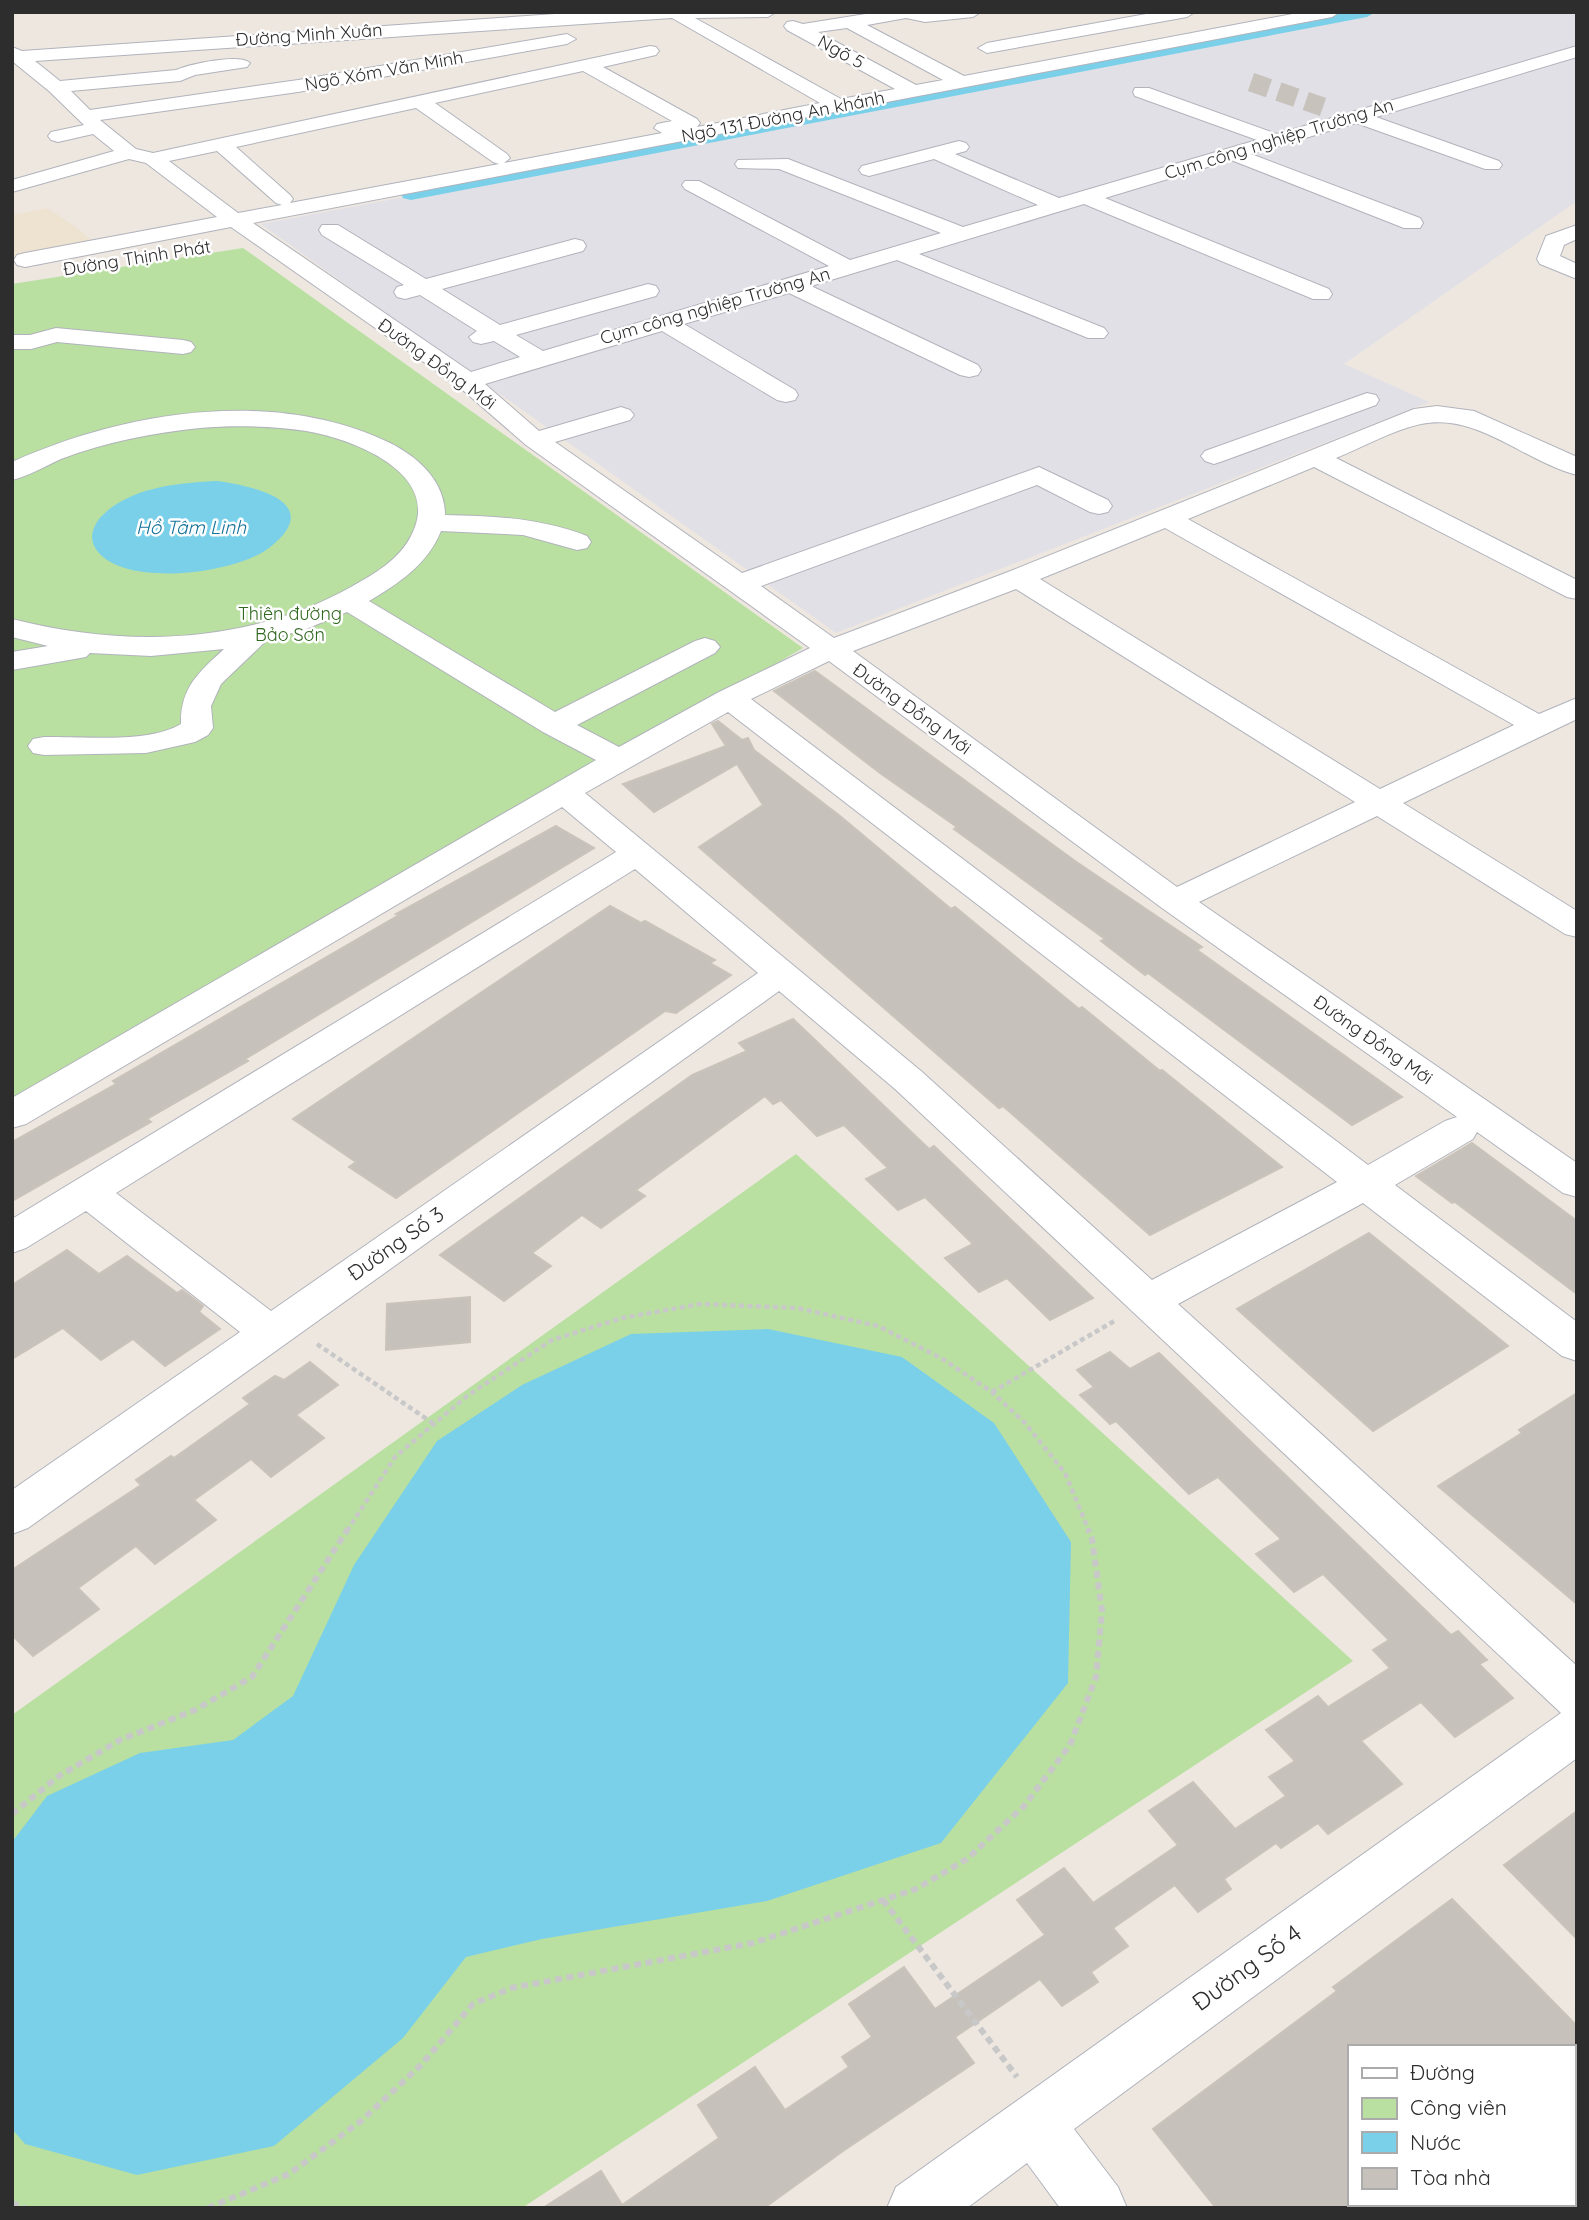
<svg xmlns="http://www.w3.org/2000/svg" width="1589" height="2220" viewBox="0 0 1589 2220" font-family="Quicksand,sans-serif">
<style>
.industrial{fill:#e2e0e7}
.education{fill:#eee3d1}
.green{fill:#b9e0a0}
.water{fill:#7ad0e9}
.lines{fill:none;stroke-linecap:round;stroke-linejoin:round}
.canal{fill:#7ad0e9;fill-rule:evenodd}
.building{fill:#c6c2bb;stroke:#c9c3ba;stroke-width:2}
.minor-tunnel{stroke:#c7c2bc;stroke-width:19;stroke-dasharray:19 10;stroke-linecap:butt}
.minor-casing{stroke:#b1b3bc;stroke-width:2}
.path-far1{stroke:#c8c8c8;stroke-width:4.5;stroke-dasharray:5 3.5;stroke-linecap:butt}
.path{stroke:#c8c8c8;stroke-width:6;stroke-dasharray:7 4.5;stroke-linecap:butt}
.minor{fill:#fff;fill-rule:evenodd}
.labels{text-anchor:middle;stroke-width:5;stroke-linejoin:round;paint-order:stroke}
.far-street-label{font-size:18px;fill:#2d2d2d;stroke:#fff}
.far-park-label{font-size:18px;fill:#31681f;stroke:#fff}
.far-water-label{font-size:19px;font-style:italic;fill:#157199;stroke:#fff}
.street-label{font-size:21px;fill:#2d2d2d;stroke:#fff}
.near-street-label{font-size:24px;fill:#2d2d2d;stroke:#fff}
</style>
<rect width="100%" height="100%" fill="#ede7e0"/>
<polygon class="industrial" points="1389,12 1577,12 1577,201 1344,364 1429,402 836,633 261,224"/>
<polygon class="education" points="47,208 76,227 98,246 12,260 12,215"/>
<g class="green">
<polygon points="243,248 803,648 12,1106 12,284"/>
<polygon points="796,1154 1353,1661 522,2208 12,2208 12,1715"/>
</g>
<g class="water">
<path d="M217,481C255,486 327,503 269,548C236,573 128,588 98,552C89,541 91,530 99,519C127,487 178,483 217,481Z"/>
<polygon points="768,1329 902,1357 994,1423 1071,1542 1068,1683 941,1843 767,1901 542,1939 466,1957 403,2038 274,2146 137,2175 25,2144 12,2129 12,1842 47,1796 140,1753 233,1740 293,1696 354,1565 437,1441 522,1385 631,1334"/>
</g>
<g class="lines">
<polygon class="canal" points="1337,12 1376,12 1367,17 411,200 403,198 400,193 403,188 411,186"/>
</g>
<g class="building">
<polygon points="815,671 1075,861 1202,947 1197,950 1402,1097 1352,1125 1148,973 1145,975 1101,941 1105,939 954,829 957,827 880,773 774,691"/>
<polygon points="718,721 742,740 748,738 754,750 840,816 951,909 955,907 1079,1009 1082,1007 1160,1071 1162,1070 1282,1167 1150,1235 1003,1106 999,1108 699,847 763,805 737,764 654,812 623,784 726,746 712,724"/>
<polygon points="556,826 594,848 245,1059 248,1061 147,1119 151,1122 12,1201 12,1142 116,1084 113,1081 399,915 396,914"/>
<polygon points="610,906 641,923 645,921 715,960 710,963 731,975 676,1013 665,1011 396,1198 349,1167 356,1162 293,1119"/>
<polygon points="793,1019 929,1149 934,1146 1093,1298 1050,1320 1007,1278 979,1292 945,1258 973,1244 925,1197 898,1210 866,1179 888,1168 844,1125 817,1136 781,1100 773,1104 765,1096 636,1190 645,1196 601,1228 582,1215 532,1253 551,1266 504,1301 440,1255 692,1075 747,1051 739,1043"/>
<polygon points="1472,1143 1577,1221 1577,1294 1455,1202 1452,1203 1416,1176"/>
<polygon points="1369,1233 1508,1346 1373,1431 1237,1309"/>
<polygon points="67,1250 99,1274 127,1256 177,1293 182,1290 203,1306 199,1312 220,1329 165,1366 133,1339 101,1360 63,1328 12,1359 12,1285"/>
<polygon points="470,1297 470,1342 386,1350 387,1304"/>
<polygon points="1110,1352 1130,1369 1159,1353 1451,1635 1458,1631 1487,1660 1479,1664 1513,1698 1455,1737 1421,1702 1361,1741 1402,1784 1328,1834 1318,1823 1281,1848 1276,1843 1224,1879 1231,1889 1198,1912 1175,1885 1113,1928 1128,1946 1091,1972 1098,1982 1062,2006 1040,1979 955,2037 974,2063 843,2151 764,2208 543,2208 601,2171 622,2205 719,2138 698,2105 755,2067 785,2110 849,2067 842,2057 872,2037 849,2004 904,1967 935,2009 1045,1935 1017,1900 1064,1868 1093,1903 1178,1845 1149,1811 1193,1782 1235,1829 1286,1796 1269,1777 1295,1761 1266,1730 1318,1696 1328,1707 1390,1668 1373,1650 1389,1640 1323,1574 1294,1592 1256,1554 1281,1539 1218,1477 1189,1494 1116,1421 1110,1424 1080,1395 1094,1387 1077,1370"/>
<polygon points="310,1362 338,1385 296,1415 324,1438 271,1477 251,1459 194,1500 216,1520 155,1564 136,1546 78,1588 99,1609 33,1656 12,1635 12,1570 141,1485 136,1480 171,1456 174,1458 250,1404 243,1398 275,1376 284,1380"/>
<polygon points="1577,1393 1577,1604 1438,1486 1522,1433 1519,1430"/>
<polygon points="1577,1811 1577,1939 1504,1865"/>
<polygon points="1452,1899 1577,2026 1577,2047 1349,2047 1349,2208 1216,2208 1153,2129 1337,1991 1333,1987"/>
</g>
<g class="lines">
<polyline class="minor-tunnel" points="1251,82 1323,107"/>
<g class="minor-casing">
<g id="minor">
<path d="M584,12H776L768,17L695,18L841,99L895,89L787,30L784,26L787,22L793,21L803,24L878,12H981L973,17L925,22L906,18L867,25L964,76L1303,12H1340L1332,17L253,223L471,372L520,357L494,341L481,344L473,342L469,337L477,331L420,295L405,299L397,297L394,292L397,287L404,285L322,235L319,230L322,225H338L426,279L575,239L583,241L586,246L583,251L442,289L500,325L648,284L656,286L659,291L656,296L516,335L543,351L829,266L685,189L682,185L685,181H699L850,260L941,233L779,169L738,168L735,164L738,160L788,159L963,227L1038,205L934,159L869,176L862,174L859,170L862,166L959,141L966,143L969,147L966,151L955,154L1059,198L1257,140L1135,96L1133,92L1135,88H1149L1277,134L1577,46V57L1376,117L1499,161L1502,165L1499,169H1485L1356,123L1251,154L1420,218L1423,223L1420,228H1404L1231,160L1105,198L1329,289L1332,294L1329,299H1313L1084,204L919,254L1104,328L1108,333L1104,338H1088L897,260L811,286L978,365L981,370L978,375L969,377L960,375L789,293L684,324L795,390L798,395L795,400L786,402L777,400L662,331L485,384L539,431L621,407L630,410L634,415L630,420L555,442L742,573L1039,467L1108,500L1112,506L1108,512L1099,514L1090,512L1037,485L761,586L834,638L1008,572L1414,409L1437,406L1474,411L1577,457V475C1525,462 1477,412 1421,424C1393,430 1363,447 1336,458L1577,580V599L1567,597L1314,467L1188,519L1539,714L1577,698V719L1403,803L1577,911V937L1565,934L1377,816L1199,902L1577,1163V1197L1563,1193L1477,1132L1473,1139L1395,1185L1577,1322V1361L1562,1356L1363,1203L1178,1304L1577,1666V1758L1074,2129L1118,2187L1127,2208H1060L1027,2163L967,2208H887L896,2187L1561,1713L895,1089L779,991L28,1528L12,1534V1490L240,1332L86,1211L26,1248L12,1253V1219L616,852L562,807L26,1124L12,1128V1098L596,760L543,732L347,612L306,629L267,640L221,684L211,706L213,728L208,735L195,742L146,753L44,755L33,753L28,746L33,739L44,737C83,736 147,744 181,724C180,688 199,672 224,649L151,656L90,653L86,657L12,670V652L48,646L12,637V619C126,648 247,645 351,587C374,574 399,560 411,536C444,474 354,439 306,431C272,426 235,425 200,428C153,433 105,442 61,459C45,466 29,476 12,480V462C126,411 273,387 390,443C418,457 445,481 445,515C494,516 541,518 587,536L591,542L587,548L577,550L523,535L441,531C428,564 398,584 369,601L555,712L695,641L705,638L715,641L720,647L715,653L577,725L619,747L719,692L810,648L526,445L458,386L231,227L25,267L17,265L14,260L17,255L25,253L217,217L146,163L129,159L12,192V180L114,151L93,134L58,142L51,140L48,136L51,132L84,125L49,91L12,61V47L22,51ZM672,18L820,103L697,127L700,123L697,119L603,67L656,55L659,51L656,47L650,46L153,153L136,149L100,120L298,92L567,44L576,39L567,34L298,80L90,110L71,91L180,81L195,75L247,67L250,63C240,53 190,64 176,70L60,81L35,61ZM847,28L943,80L916,85L818,32ZM583,71L672,121L657,124L654,128L662,133L504,163L510,158L507,154L435,103ZM416,108L493,162L499,164L290,203L293,199L290,195L236,147ZM217,151L276,203L282,205L238,213L169,161ZM1165,528L1514,725L1380,789L1040,579ZM1016,589L1355,802L1177,887L853,651ZM829,661L1162,908L1457,1117L1445,1121L1368,1165L751,699ZM728,712L1337,1182L1152,1280L921,1071L585,793ZM635,869L758,973L271,1311L116,1193Z"/>
<polygon points="1157,12 1195,12 1187,17 987,53 978,48 987,43"/>
<polygon points="1577,225 1577,239 1564,245 1560,256 1577,264 1577,279 1540,264 1537,259 1546,236"/>
<polygon points="56,328 183,340 191,342 195,347 191,352 183,354 57,342 31,349 12,349 12,335 30,335"/>
<polygon points="1367,393 1376,395 1379,400 1376,405 1223,461 1214,464 1205,461 1201,456 1205,451"/>
</g>
</g>
<g class="path-far1">
<polyline points="317,1344 434,1424"/>
<polyline points="992,1392 1116,1320"/>
<polyline points="347,1531 395,1457 467,1396 552,1340 622,1318 700,1304 797,1308 878,1326 941,1358 992,1392 1025,1423 1065,1473 1089,1531"/>
</g>
<g class="path">
<polyline points="12,1814 59,1776 120,1740 195,1710 252,1677 348,1529"/>
<polyline points="883,1900 1017,2077"/>
<polyline points="12,2203 25,2208"/>
<polyline points="208,2208 289,2174 361,2121 421,2065 473,2004 511,1988 753,1943 916,1889 967,1859 1024,1806 1070,1745 1096,1677 1102,1611 1092,1539 1088,1529"/>
</g>
<use href="#minor" class="minor"/>
</g>
<g class="labels">
<g class="far-street-label">
<text transform="translate(309 35) rotate(-4)" y="6">Đường Minh Xuân</text>
<text transform="translate(841 52) rotate(29)" y="6">Ngõ 5</text>
<text transform="translate(384 71) rotate(-10)" y="6">Ngõ Xóm Văn Minh</text>
<text transform="translate(783 117) rotate(-11)" y="6">Ngõ 131 Đường An khánh</text>
<text transform="translate(1279 139) rotate(-17)" y="6">Cụm công nghiệp Trường An</text>
<text transform="translate(137 258) rotate(-9)" y="6">Đường Thịnh Phát</text>
<text transform="translate(715 306) rotate(-16)" y="6">Cụm công nghiệp Trường An</text>
<text transform="translate(437 364) rotate(36)" y="6">Đường Đồng Mới</text>
<text transform="translate(912 709) rotate(36)" y="6">Đường Đồng Mới</text>
<text transform="translate(1373 1040) rotate(35)" y="6">Đường Đồng Mới</text>
</g>
<g class="far-park-label">
<text x="290" y="620">Thiên đường<tspan x="290" dy="21">Bảo Sơn</tspan></text>
</g>
<g class="far-water-label">
<text x="191" y="534">Hồ Tâm Linh</text>
</g>
<g class="street-label">
<text transform="translate(396 1244) rotate(-35)" y="7">Đường Số 3</text>
</g>
<g class="near-street-label">
<text transform="translate(1247 1968) rotate(-36)" y="8">Đường Số 4</text>
</g>
</g>
<rect width="1589" height="2220" fill="none" stroke="#2d2d2d" stroke-width="28"/>
<rect x="1348" y="2045" width="228" height="161" fill="#ffffff" stroke="#ababab" stroke-width="2"/>
<rect x="1362" y="2068" width="35" height="10" fill="#ffffff" stroke="#ababab" stroke-width="2"/>
<text x="1410" y="2080" font-size="21" fill="#2d2d2d">Đường</text>
<rect x="1362" y="2098" width="35" height="21" fill="#b9e0a0" stroke="#ababab" stroke-width="2"/>
<text x="1410" y="2115" font-size="21" fill="#2d2d2d">Công viên</text>
<rect x="1362" y="2132" width="35" height="21" fill="#7ad0e9" stroke="#ababab" stroke-width="2"/>
<text x="1410" y="2150" font-size="21" fill="#2d2d2d">Nước</text>
<rect x="1362" y="2168" width="35" height="21" fill="#c6c2bb" stroke="#ababab" stroke-width="2"/>
<text x="1410" y="2185" font-size="21" fill="#2d2d2d">Tòa nhà</text>
</svg>
